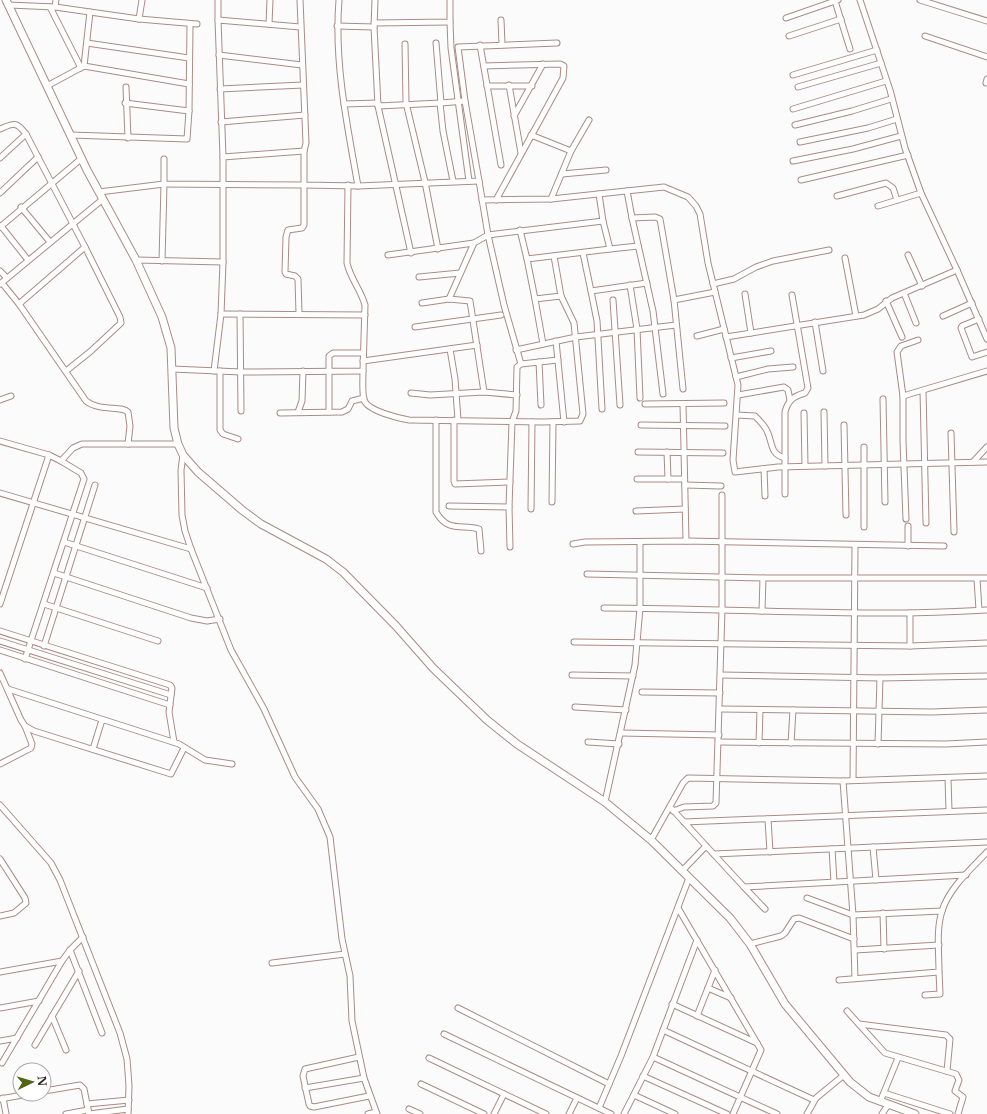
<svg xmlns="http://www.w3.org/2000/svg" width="987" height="1114" viewBox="0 0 987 1114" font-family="'Libre Baskerville',serif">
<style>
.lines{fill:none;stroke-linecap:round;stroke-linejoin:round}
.minor-casing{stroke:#ab8b85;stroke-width:7}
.secondary-casing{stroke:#ab8b85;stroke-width:9}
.minor{stroke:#fff;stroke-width:5}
.secondary{stroke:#fff;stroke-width:7}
</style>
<rect width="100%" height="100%" fill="#fbfbfb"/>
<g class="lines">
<g class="minor-casing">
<g id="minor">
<polyline points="218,0 218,20"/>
<path d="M300,0L306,143L304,151V185L358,186C347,124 334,63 339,0"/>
<polyline points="860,0 890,90 905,148 921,193 957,270 987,339"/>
<polyline points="920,0 987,21"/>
<polyline points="835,1 850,49"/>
<polyline points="9,5 55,7 56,0"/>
<polyline points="50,7 81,68"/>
<polyline points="55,7 139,19 142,0"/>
<polyline points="786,18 838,0"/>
<polyline points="139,19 197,24"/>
<polyline points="501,20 502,44"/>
<polyline points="450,22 451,48 469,181"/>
<polyline points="374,23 450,22 450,0"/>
<polyline points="269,24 270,0"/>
<polyline points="337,26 374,27 375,0"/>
<polyline points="374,27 378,106 411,253"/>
<polyline points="789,36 841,19"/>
<polyline points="925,36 987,57"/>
<polyline points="87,43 189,58"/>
<polyline points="436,43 441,103 465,101 458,47 557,43"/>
<polyline points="405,44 406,103 425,182 438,249"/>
<polyline points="480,45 501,165"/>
<polyline points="219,55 302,65"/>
<polyline points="84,66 189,84"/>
<polyline points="484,66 560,64 564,66 563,78 496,200"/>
<polyline points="793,75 877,50"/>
<polyline points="986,83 987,79"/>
<polyline points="509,85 521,153"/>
<polyline points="47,86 84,66 90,12"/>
<polyline points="487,86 532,86"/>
<polyline points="126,87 128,138"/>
<polyline points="798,87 881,63"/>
<polyline points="220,89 303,85"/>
<polyline points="125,103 189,111"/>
<polyline points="440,103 443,131 453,181"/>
<polyline points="344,104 378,103"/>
<polyline points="378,106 441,103"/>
<polyline points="793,109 886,81"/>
<polyline points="514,116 543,64"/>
<polyline points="221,122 305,115"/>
<polyline points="795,125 852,111 891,99"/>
<path d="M0,129C14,123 16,121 26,134L85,247L19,304L2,283"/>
<polyline points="71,135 187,139 189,111 190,24"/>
<polyline points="531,135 571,151"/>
<polyline points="800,142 868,128 897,119"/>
<polyline points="223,157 218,20 300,27"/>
<polyline points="0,158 26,134"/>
<polyline points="164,159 164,184 304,185 304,225 302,228 288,230 286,237 285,272 286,274 295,276 298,279 299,314"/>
<polyline points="793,161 853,149 901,136"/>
<polyline points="562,174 606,170"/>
<polyline points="801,180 908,155"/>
<polyline points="479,181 488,235 603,221 599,194"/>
<polyline points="358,186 479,181 465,101"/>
<polyline points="627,191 632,218 655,217 660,219 674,300 683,389"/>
<polyline points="99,192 164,184 162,261"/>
<polyline points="0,193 38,157"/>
<polyline points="837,196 886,183 893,188 897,200"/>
<polyline points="551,199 571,151 589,120"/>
<polyline points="482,200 551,199 664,187 688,197 696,206 700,214 708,263 738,385 733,460 735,472 778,467 987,462"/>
<polyline points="878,206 921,193"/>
<polyline points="21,207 50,242"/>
<polyline points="632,218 653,311 663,394"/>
<polyline points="603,221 610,249 638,246"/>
<polyline points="1,226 28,260"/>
<polyline points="0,227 82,158"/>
<polyline points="520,230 527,259 610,249"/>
<polyline points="583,253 591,291 647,283"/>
<polyline points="388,255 474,243"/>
<polyline points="908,255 922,286"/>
<polyline points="845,258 856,316"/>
<polyline points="527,259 535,299 561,296 554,256"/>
<polyline points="136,260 223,262 223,157 304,151"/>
<polyline points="0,271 7,278"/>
<polyline points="419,277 460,273"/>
<polyline points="0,284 103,199"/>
<polyline points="713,284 734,279 756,267 773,261 829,250"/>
<polyline points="630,285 637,329 640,398"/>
<polyline points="591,291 597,321 602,409"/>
<polyline points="904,293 916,323"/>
<polyline points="745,294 751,333"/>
<polyline points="449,299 474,243 488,235 504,305 521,364"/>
<polyline points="535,299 543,344"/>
<polyline points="613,300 620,405"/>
<polyline points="674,300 715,292"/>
<polyline points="886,301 902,337"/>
<polyline points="422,303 449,299 470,301 484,392"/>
<path d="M19,304L86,401C100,412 121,405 128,412L130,426L128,444"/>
<polyline points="221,314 365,315"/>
<polyline points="240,314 241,411"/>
<polyline points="943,316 972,303"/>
<polyline points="979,319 962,326 961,328 972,357 987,352"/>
<polyline points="815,322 823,371"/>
<polyline points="415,327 501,315"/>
<polyline points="697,336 724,329"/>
<polyline points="726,337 864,315 878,309 892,298 957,270"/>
<polyline points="556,341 564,422"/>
<polyline points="450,349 455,379 458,420"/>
<polyline points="516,350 576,337 676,325"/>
<polyline points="731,358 771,351"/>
<polyline points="363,361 477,345"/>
<polyline points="539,362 541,405"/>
<path d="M172,369L241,372L363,371L365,305C361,290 350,278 347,263L348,185"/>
<polyline points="66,371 91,351 121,323 120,317 85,247"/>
<polyline points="214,371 221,314 223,262"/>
<polyline points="220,371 220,430 223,434 238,439"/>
<path d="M363,371C363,380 362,391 364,400C368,411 398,418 409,420L542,422L580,421L583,414L574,323L561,296"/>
<polyline points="736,377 768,369 793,367"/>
<polyline points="923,391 926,523"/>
<polyline points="411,393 430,395 484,392 517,395"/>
<polyline points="738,395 784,387 788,390 790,400"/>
<polyline points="903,396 987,371"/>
<polyline points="883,399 885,502"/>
<polyline points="0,400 11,396"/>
<polyline points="645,404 724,403"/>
<polyline points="683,404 686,541"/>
<polyline points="298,412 302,401 303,371"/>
<polyline points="329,412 329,356 333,353 363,353"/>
<polyline points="824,412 825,466"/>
<polyline points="280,413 342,412 348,409 352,401 364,398"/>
<polyline points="804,413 805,466"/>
<path d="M737,415L755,416C760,421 765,426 767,431C773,442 769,454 785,458"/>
<path d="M436,420V512C448,533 462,524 479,529L481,551"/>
<polyline points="454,420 454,481 455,484 510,482"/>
<polyline points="641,425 725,426"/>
<polyline points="844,425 846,515"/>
<polyline points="951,433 954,532"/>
<polyline points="0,441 49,455"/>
<polyline points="864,447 864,527"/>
<polyline points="638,452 723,453"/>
<polyline points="667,452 668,479"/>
<polyline points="183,455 181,470 182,515 185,531 191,549 231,650 264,709 295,777 318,809 330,837 342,939 350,976 352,1021 364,1078 377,1114"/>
<polyline points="973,462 987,447"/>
<polyline points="764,469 765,496"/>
<polyline points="637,479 684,479"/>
<polyline points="685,485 721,486"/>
<polyline points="0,493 191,549"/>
<path d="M785,494V412C788,400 794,396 805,393L808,388L792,295"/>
<polyline points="552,502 553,422"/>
<polyline points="449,506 509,507"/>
<polyline points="531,509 532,422"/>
<polyline points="636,511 685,509"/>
<polyline points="906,519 903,441 903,396 897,352 901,346 918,340"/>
<polyline points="908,526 908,546"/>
<polyline points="64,542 207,588"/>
<polyline points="573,544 585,542 686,541 944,546"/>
<polyline points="510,547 509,507 512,422 516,411 517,367 521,364 558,360"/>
<polyline points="54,573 191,618 207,621 220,619"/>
<polyline points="587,574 763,578 987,578"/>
<polyline points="977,579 979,610"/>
<polyline points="0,604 49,455 61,461 73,448 82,444 178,444"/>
<polyline points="44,604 158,641"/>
<path d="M604,608C732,608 860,618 987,610"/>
<polyline points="762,611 763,578"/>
<polyline points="0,631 170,685 172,688 169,712 174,742"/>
<polyline points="0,641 171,695"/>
<polyline points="574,642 910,646 987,643"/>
<polyline points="44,646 95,485"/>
<polyline points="910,646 910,613"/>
<polyline points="0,650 170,705"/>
<polyline points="25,659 84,479 81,473 61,461"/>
<polyline points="0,673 21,720 25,726 34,731 171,774 184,748"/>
<polyline points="572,675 633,676"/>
<polyline points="721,675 880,678 987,676"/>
<polyline points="8,689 179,744 205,760 232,764"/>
<polyline points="642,692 720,693"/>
<polyline points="575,707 626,710"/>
<polyline points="720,709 932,712 987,710"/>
<polyline points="621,733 719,735"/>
<polyline points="588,742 619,744"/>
<polyline points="719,742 946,744 987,742"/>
<polyline points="759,743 760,710"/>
<polyline points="791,743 793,710"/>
<polyline points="878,744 880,678"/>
<polyline points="93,749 102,720"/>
<polyline points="0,764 31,748 32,744 25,726"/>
<polyline points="948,778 949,811"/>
<polyline points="853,780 855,546"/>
<polyline points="843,781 853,915 855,978"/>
<polyline points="605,802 635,665 640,608 640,543"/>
<polyline points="0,805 51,863 60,880 120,1033 127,1059 129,1086 128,1114"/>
<polyline points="672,809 744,887 966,875"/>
<polyline points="673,811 684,807 713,806 716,803 722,609 722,495"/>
<polyline points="768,819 770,852"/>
<polyline points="684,822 987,810"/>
<polyline points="651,840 683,783 688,778 843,781 987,776"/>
<polyline points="873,847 876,880"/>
<polyline points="832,849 834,882"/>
<polyline points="714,854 987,842"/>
<polyline points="0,859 25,898 26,903 14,913 0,916"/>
<polyline points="682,871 706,846"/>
<polyline points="744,887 765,909"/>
<polyline points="807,898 853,915 942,911"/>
<polyline points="678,908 761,1050 733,1114"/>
<polyline points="883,913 884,949"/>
<polyline points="750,944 781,936 785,933 794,919 799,918 854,939"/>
<polyline points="70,950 102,1033"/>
<polyline points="855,950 939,945"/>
<polyline points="272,963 345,954"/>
<polyline points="0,972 62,961"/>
<path d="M839,980L939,972C939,952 936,930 942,911C949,888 971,869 987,852"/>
<polyline points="708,988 731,998"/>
<polyline points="925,995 940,994 939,972"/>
<polyline points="672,1004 757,1043"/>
<polyline points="0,1008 39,1001"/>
<polyline points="458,1008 609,1084"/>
<polyline points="847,1011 885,1053 956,1074 959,1080 955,1091 963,1097 958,1114"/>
<polyline points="52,1016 66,1050"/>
<polyline points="697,1016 715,970"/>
<polyline points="859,1024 946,1035 950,1039 947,1071"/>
<polyline points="663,1030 814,1100"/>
<polyline points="444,1034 611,1114"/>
<polyline points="0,1041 17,1038"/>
<polyline points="35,1045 79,971"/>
<polyline points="359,1057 305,1069 303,1076 309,1104 310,1106 314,1107 369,1096"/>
<polyline points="653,1057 777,1114"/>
<polyline points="429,1058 546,1114"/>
<polyline points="2,1063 62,961 70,950 83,937"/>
<polyline points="643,1076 727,1114"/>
<polyline points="421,1084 484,1114"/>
<polyline points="305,1088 364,1078"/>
<polyline points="44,1091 80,1085 84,1089 89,1114"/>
<polyline points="884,1093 950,1114"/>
<polyline points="634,1095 675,1114"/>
<polyline points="3,1098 6,1114"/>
<polyline points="0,1099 28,1094"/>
<polyline points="880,1102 898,1058"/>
<polyline points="87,1104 129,1100"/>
<polyline points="599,1108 621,1056 689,878"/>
<polyline points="409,1109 420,1114"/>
<polyline points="66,1114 88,1110"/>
<polyline points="89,1114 128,1109"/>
<polyline points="368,1114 376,1112"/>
<polyline points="494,1114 504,1094"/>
<polyline points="569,1114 577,1098"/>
<polyline points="624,1114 653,1057 697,940"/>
<polyline points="807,1114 816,1098 844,1075"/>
<polyline points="882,1114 888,1105"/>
</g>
</g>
<g class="secondary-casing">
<polyline id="secondary" points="6,0 87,170 136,260 162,317 171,348 174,428 178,444 183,455 198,472 242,510 261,524 326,559 343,572 396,626 433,668 487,720 517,744 605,802 651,840 730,918 750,944 785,1004 850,1082 869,1097 915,1114"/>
</g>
<use href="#minor" class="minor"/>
<use href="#secondary" class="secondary"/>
</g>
<g transform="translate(32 1082) rotate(85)"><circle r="19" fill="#ffffff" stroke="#aca7a6"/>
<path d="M0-3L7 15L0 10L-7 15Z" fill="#506614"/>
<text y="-6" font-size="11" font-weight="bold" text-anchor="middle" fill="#2f2220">N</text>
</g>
</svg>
